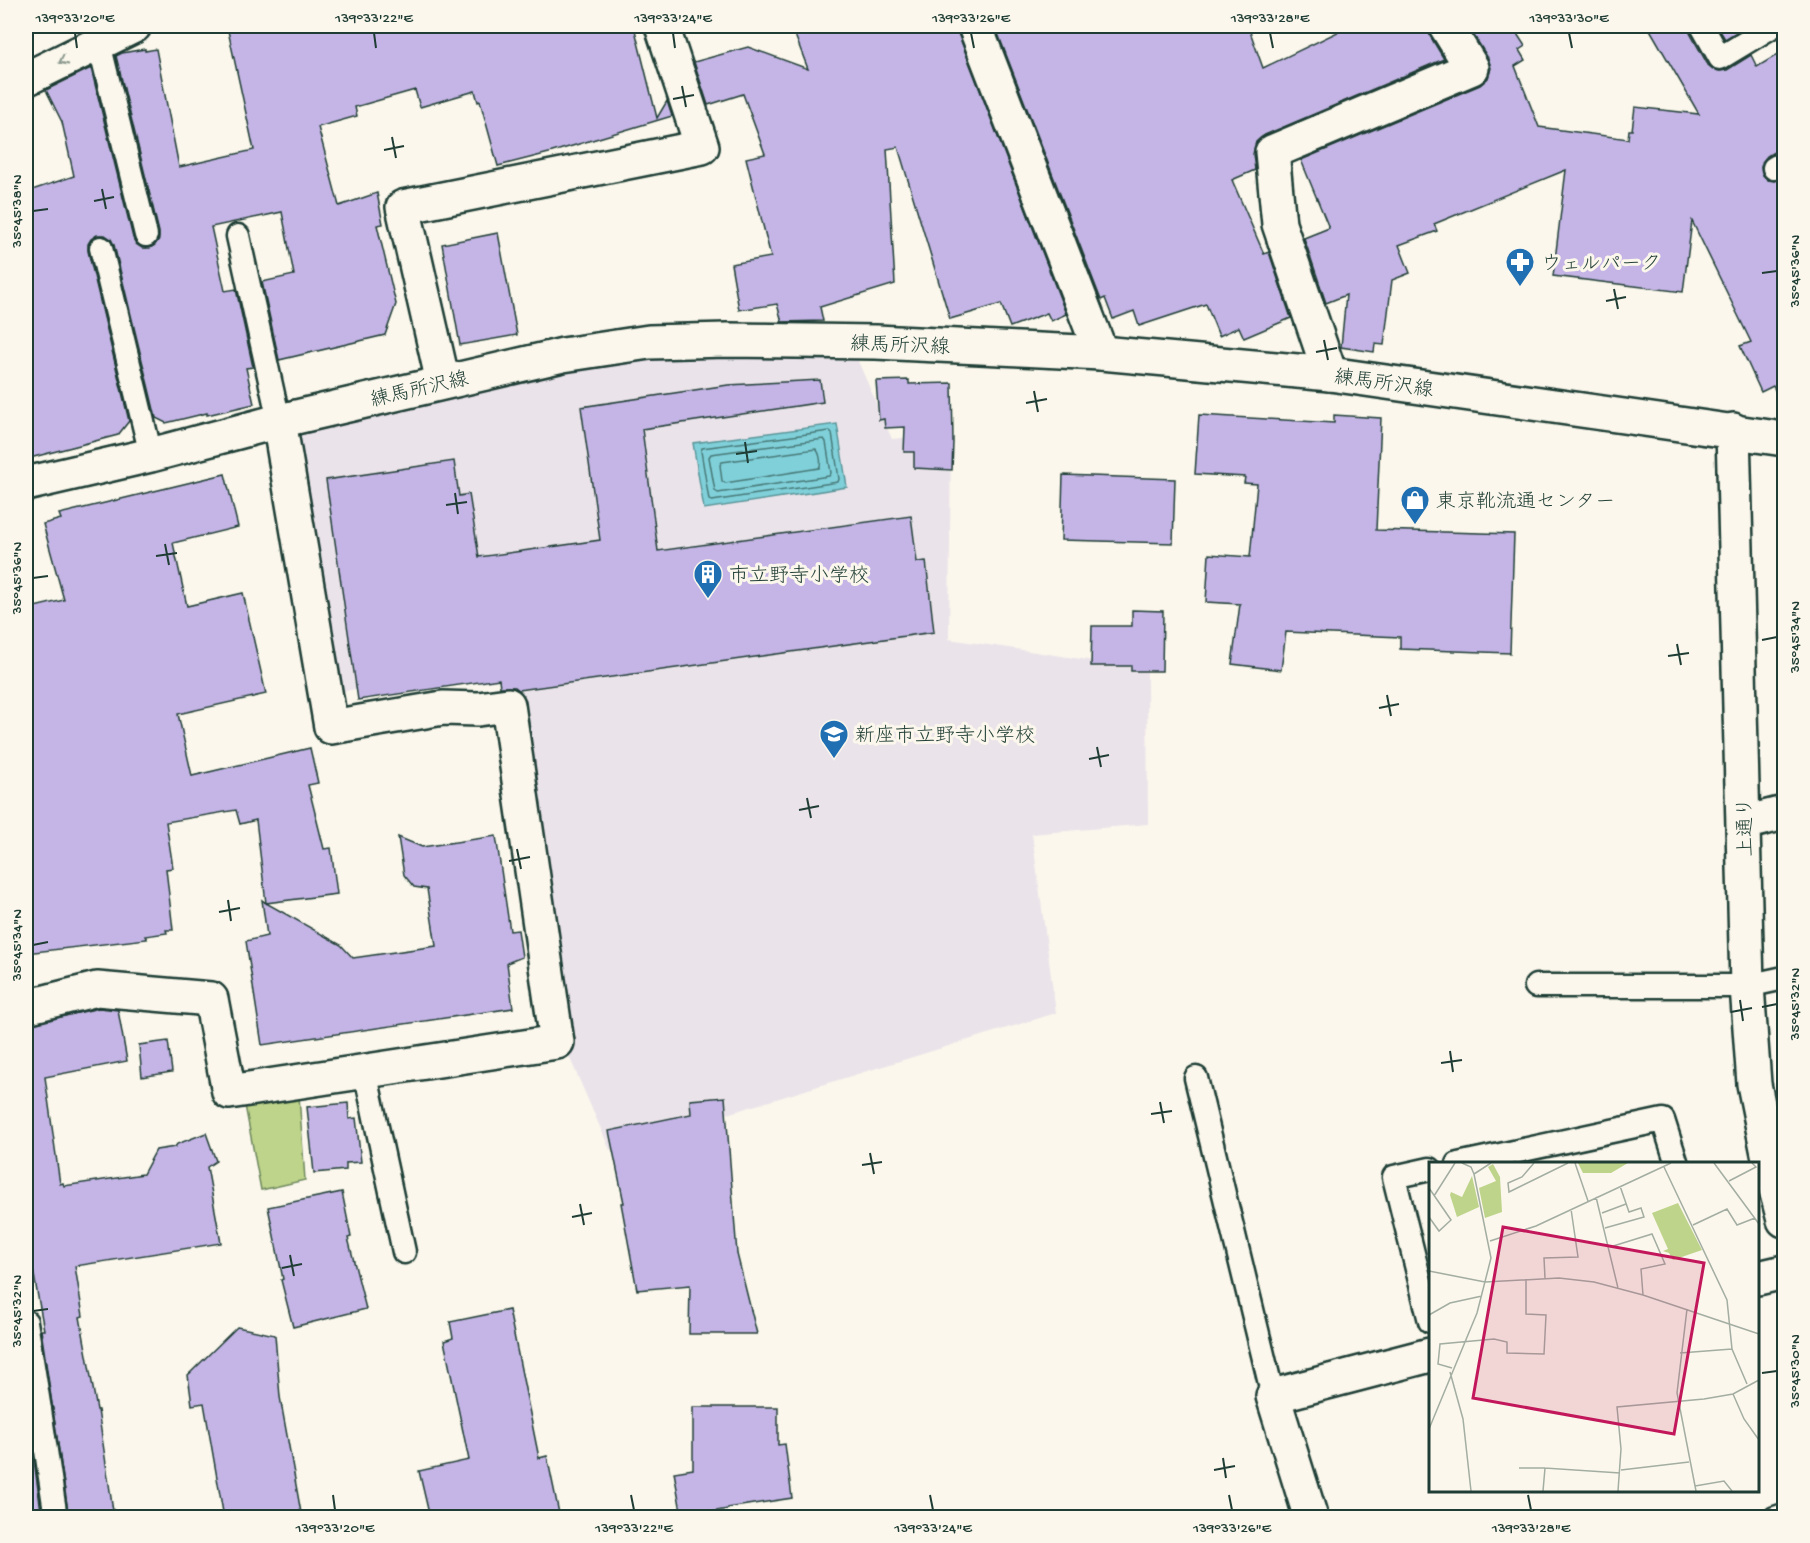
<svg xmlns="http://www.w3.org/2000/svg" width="1810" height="1543" viewBox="0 0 1810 1543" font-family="'Gochi Hand','Klee One',sans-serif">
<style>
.built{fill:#ebe3ea}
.green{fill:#bed48a;stroke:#6e885f;stroke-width:1.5}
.water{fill:#80d0da;stroke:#599598;stroke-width:1.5}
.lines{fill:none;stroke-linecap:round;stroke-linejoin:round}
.shore{stroke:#467876;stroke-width:1.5}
.building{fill:#c5b5e6;stroke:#1f3d34;stroke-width:1.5}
.lane-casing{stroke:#1f3d34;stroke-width:27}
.street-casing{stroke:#1f3d34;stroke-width:38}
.primary-casing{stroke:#1f3d34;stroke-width:38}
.lane{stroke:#fbf7ec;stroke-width:22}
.street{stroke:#fbf7ec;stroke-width:33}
.primary{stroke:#fbf7ec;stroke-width:33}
.oneway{stroke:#8d9a90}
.ticks{fill:none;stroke:#1f3d34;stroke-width:2}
.labels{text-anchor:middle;stroke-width:6;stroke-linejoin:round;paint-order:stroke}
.poi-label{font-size:20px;fill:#1f3d34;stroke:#fbf7ec;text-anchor:start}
.street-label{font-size:20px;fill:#1f3d34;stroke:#fbf7ec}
.inset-road{fill:none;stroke:#a3ada2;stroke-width:1.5}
.view{fill:#c2185b;fill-opacity:0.15;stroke:#c2185b;stroke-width:3}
.inset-edge{fill:none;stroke:#1f3d34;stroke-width:3}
.neatline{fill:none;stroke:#1f3d34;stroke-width:2}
.ticks-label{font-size:15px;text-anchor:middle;fill:#1f3d34}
</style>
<rect width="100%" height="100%" fill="#fbf7ec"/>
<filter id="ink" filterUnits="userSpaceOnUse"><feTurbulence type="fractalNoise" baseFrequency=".0167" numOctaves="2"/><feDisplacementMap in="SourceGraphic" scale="12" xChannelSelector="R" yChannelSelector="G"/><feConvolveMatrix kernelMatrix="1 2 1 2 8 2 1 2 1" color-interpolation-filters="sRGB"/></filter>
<g filter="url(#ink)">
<polygon class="built" points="851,345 892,439 951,433 949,639 1147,669 1148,824 1032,834 1056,1013 610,1150 568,1054 506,679 481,683 448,673 328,694 286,417 595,348"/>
<polygon class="green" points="299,1096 305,1180 261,1190 245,1105"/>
<polygon class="water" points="837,424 847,487 704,509 693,443"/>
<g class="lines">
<g class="shore">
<polygon points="830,431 832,433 839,479 838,482 712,501 709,500 701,451 702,448"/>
<polygon points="824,439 826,442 831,473 829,476 718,493 715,491 709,457 711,454"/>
<path d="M816,449C820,453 822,464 819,468L725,483L722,481L720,465L722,462Z"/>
</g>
</g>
<g class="building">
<polygon points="227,26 634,26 657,118 667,101 672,116 549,153 498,166 480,101 478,102 475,91 420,107 415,90 355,107 357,116 318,127 339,206 377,193 383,224 377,225 396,304 385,335 279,360 262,282 294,275 282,212 211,227 225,291 236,289 253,367 246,368 254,404 207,415 207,413 166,423 156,418 114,245 111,239 105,235 97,235 91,239 88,244 88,251 129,421 118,435 26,459 26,192 74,176 62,122 46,90 91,68 133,238 136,244 142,248 150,248 155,245 159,239 159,232 116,56 122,53 145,49 145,51 156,49 179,167 254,150"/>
<polygon points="821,26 957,26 958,33 1066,314 1051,321 1047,313 1010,327 1001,304 950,319 898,147 887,149 895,284 820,307 823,321 782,322 777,304 739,310 731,264 771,257 746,158 765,154 743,94 708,105 694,62 748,47 808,69 795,35"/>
<polygon points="995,26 1248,26 1263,68 1350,26 1427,26 1430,36 1444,59 1265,135 1256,142 1253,154 1255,170 1232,180 1264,254 1269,252 1291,318 1244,338 1239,327 1219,336 1206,304 1139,326 1134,311 1113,319 1105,298 1101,300"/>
<polygon points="1468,26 1512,26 1525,46 1519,50 1525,60 1515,66 1539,127 1628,139 1629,130 1632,130 1635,107 1699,114 1648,26 1689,26 1690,33 1708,65 1713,69 1720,71 1727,70 1751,55 1757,67 1785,50 1785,149 1777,150 1767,156 1763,161 1761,168 1763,175 1768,180 1775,181 1785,177 1785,410 1773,386 1761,392 1740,346 1751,342 1692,221 1683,292 1553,276 1566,170 1434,224 1437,231 1399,245 1410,273 1392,280 1384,345 1375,344 1374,352 1341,347 1346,295 1326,303 1304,238 1329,228 1301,160 1480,85 1488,78 1491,68 1488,58"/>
<polygon points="1717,26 1735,26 1738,31 1725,39"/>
<polygon points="498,233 517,335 460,345 442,244"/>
<polygon points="820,380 823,402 642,429 658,551 911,516 917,562 926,561 934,632 519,690 515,687 500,687 499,679 358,700 326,480 454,461 459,496 469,494 479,557 600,540 581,407 728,385"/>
<polygon points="909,380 909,384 952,383 953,442 952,470 914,468 914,452 904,452 905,427 885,428 884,419 879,420 876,381"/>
<polygon points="1199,415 1334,423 1334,415 1381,418 1376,530 1514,534 1510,653 1400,649 1400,637 1286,632 1281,670 1232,664 1240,604 1206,602 1209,554 1250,557 1257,484 1244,483 1245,477 1195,474"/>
<polygon points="225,474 238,527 173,543 187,606 243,593 266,694 178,714 192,776 310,748 318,783 308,785 324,849 331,848 337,894 266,903 341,945 353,958 436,946 427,889 414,887 404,875 398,837 422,847 496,836 510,931 518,930 522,957 507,963 513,1008 262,1045 246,941 267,936 262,900 266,903 256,820 240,824 236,810 166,822 173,868 166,869 173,930 166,930 167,933 145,936 147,939 26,953 26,609 64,600 43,524 61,519 59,514"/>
<polygon points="1063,475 1175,479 1173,543 1061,540"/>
<polygon points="1132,610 1163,611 1162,671 1131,671 1131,666 1091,666 1092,626 1132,626"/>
<polygon points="99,1008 118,1010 127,1061 45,1077 60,1184 63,1183 64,1186 143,1174 156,1150 175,1147 177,1144 206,1133 216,1161 207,1167 221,1243 75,1266 83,1316 80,1317 97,1410 98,1410 114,1518 69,1518 41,1330 44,1330 26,1231 26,1025"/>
<polygon points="168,1041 172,1072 142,1077 139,1045"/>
<polygon points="725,1097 737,1254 757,1334 689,1334 690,1285 637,1290 621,1203 624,1203 609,1131 691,1114 690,1100"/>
<polygon points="348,1103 349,1119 356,1118 361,1162 346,1163 346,1170 314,1173 307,1107"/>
<polygon points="342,1192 351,1237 348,1238 366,1309 293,1327 281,1280 283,1279 268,1207"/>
<polygon points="509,1310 539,1458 547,1456 560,1518 430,1518 419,1471 469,1460 444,1341 453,1338 450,1322"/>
<polygon points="237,1327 275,1335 280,1397 302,1518 224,1518 204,1403 192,1405 188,1375"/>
<polygon points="693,1407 778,1407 778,1445 785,1444 792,1498 728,1508 728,1509 682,1517 674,1472 693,1469"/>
<polygon points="26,1425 29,1425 42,1518 26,1518"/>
</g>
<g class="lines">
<g class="lane-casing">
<g id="lane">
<polyline points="1702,26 1720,58 1773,26"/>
<polyline points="99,43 146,235"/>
<polyline points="1774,168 1784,162"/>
<polyline points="238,236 279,421"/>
<polyline points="101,248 151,455"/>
<polyline points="1536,986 1747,986 1784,978"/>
<polyline points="365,1071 404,1252"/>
<polyline points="1196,1078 1273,1396"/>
<polyline points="1458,1164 1663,1120 1677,1164"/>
<polyline points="1430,1169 1394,1177 1430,1321"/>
<polyline points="26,1322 40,1410 26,1412"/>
<polyline points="40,1410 56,1518"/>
<polyline points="1775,1518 1784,1515"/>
</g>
</g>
<g class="street-casing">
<g id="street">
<polyline points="975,26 1101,353"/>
<polyline points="26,79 134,26"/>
<polyline points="1330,374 1279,224 1272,152 1472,68 1446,26"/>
<polyline points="443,382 403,207 702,147 662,26"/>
<polyline points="1733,430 1747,986 1754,1084 1773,1178 1784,1220"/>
<polyline points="1744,823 1784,813"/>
<polyline points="26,1007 97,989 211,999 229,1092 557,1042 508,705 478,709 443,708 331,727 279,421"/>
<polyline points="1758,1278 1784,1272"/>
<polyline points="1311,1518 1273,1396 1430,1355"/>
</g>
</g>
<g class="primary-casing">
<polyline id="primary" points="26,484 151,455 279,421 563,355 649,342 727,340 876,342 1101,353 1330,374 1784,439"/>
</g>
<use href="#lane" class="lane"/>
<use href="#street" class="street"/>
<use href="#primary" class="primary"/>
</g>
<defs><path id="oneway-chevron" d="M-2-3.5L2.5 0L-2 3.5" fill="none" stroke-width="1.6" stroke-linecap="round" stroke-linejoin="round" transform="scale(1.5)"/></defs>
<use class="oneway" href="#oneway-chevron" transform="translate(63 61) rotate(154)"/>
</g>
<path class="ticks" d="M75,33L77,48M374,33L376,48M673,33L675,48M971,33L974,48M1270,33L1273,48M1569,33L1572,48M682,86L686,107M673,99L694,95M392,137L396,158M384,150L404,146M102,189L106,209M94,201L114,197M33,211L48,209M1762,273L1777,271M1614,289L1618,309M1606,301L1626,297M1324,340L1328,360M1316,352L1337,348M1034,391L1038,412M1026,403L1047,399M745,442L748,463M736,454L757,451M455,493L458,514M446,505L467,502M165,544L169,565M156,556L177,553M33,578L48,576M1762,640L1777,637M1677,644L1681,665M1668,656L1689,653M1387,695L1391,716M1379,708L1399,704M1097,747L1101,767M1089,759L1109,755M807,798L811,818M799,810L819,806M517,849L521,869M509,861L530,857M228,900L231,921M219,912L240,908M33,945L48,942M1740,1000L1743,1021M1762,1007L1777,1004M1731,1012L1752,1008M1450,1051L1453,1072M1441,1063L1462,1060M1160,1102L1164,1123M1151,1114L1172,1111M870,1153L874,1174M862,1165L882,1162M580,1204L584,1225M572,1217L592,1213M290,1255L294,1276M282,1268L302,1264M33,1311L48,1309M1762,1373L1777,1371M1223,1458L1226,1478M1214,1470L1235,1466M333,1495L335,1510M631,1495L634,1510M930,1495L933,1510M1229,1495L1232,1510M1528,1495L1531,1510"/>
<defs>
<g id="pharmacy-pin" transform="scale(1.5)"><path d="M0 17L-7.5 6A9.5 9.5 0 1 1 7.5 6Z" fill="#1f6fb2" stroke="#fbf7ec"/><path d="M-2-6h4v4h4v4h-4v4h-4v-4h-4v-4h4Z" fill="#fff"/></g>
<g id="shop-pin" transform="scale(1.5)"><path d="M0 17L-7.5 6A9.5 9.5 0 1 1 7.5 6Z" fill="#1f6fb2" stroke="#fbf7ec"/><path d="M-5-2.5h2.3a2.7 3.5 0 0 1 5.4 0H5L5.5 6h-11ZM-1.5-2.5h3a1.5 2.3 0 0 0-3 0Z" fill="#fff"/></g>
<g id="building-pin" transform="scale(1.5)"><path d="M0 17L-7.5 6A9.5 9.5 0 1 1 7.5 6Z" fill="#1f6fb2" stroke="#fbf7ec"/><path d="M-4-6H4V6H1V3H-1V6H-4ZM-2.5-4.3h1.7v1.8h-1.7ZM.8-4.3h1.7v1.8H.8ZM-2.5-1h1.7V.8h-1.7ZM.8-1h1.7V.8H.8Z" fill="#fff"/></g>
<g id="school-pin" transform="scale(1.5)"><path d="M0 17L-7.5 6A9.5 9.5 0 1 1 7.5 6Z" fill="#1f6fb2" stroke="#fbf7ec"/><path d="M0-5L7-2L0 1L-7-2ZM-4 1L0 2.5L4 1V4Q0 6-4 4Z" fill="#fff"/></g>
</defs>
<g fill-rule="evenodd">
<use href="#pharmacy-pin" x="1520" y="262"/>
<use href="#shop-pin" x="1415" y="500"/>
<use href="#building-pin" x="708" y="574"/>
<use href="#school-pin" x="834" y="734"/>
</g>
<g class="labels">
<g class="poi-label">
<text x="1541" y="269">ウェルパーク</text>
<text x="1436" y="507">東京靴流通センター</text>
<text x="729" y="581">市立野寺小学校</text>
<text x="855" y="741">新座市立野寺小学校</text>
</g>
<g class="street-label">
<text transform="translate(900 344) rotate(2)" y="7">練馬所沢線</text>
<text transform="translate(1384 382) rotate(8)" y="7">練馬所沢線</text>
<text transform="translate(419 388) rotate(-13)" y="7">練馬所沢線</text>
<text transform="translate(1744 827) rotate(-91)" y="7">上通り</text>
</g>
</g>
<g transform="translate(1429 1162)">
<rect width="330" height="330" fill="#fbf7ec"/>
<path d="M149,1H199L182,11H154ZM64,2L71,15L73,50L56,56L50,26L67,19L59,5ZM43,14L50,45L28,55L21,33L22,30L33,35ZM249,41L273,88L244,98L240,91L234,89L239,87L223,51Z" fill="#bed48a"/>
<path class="inset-road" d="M105,1L93,15L79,21L80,30L139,1M146,1L159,39M285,1L330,62M235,5L298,138L303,187L318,222M45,12L62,1M300,19L327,5L323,1M0,26L22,58L10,69L0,55M5,34L26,1M167,35L189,126M173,51L197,42M264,63L298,47L308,63L326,56M176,66L215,55L212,46L200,50L191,24M61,79L107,64L242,1M181,85L223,72L236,102L212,107L214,133M0,109L56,120L130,116L165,120L214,133L330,172M116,116L115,96L149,95L142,47M258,147L248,231L267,329M0,153L21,141L53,134M251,191L303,187M23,206L9,202L11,182L65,177L78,180V191L115,192L117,153L97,152V117M21,210L34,257L42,329M304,232L315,257L330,278M0,267L48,151L62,96L45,12L42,5L33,1M90,306H116M192,308L260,300M266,324L295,319L303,329M114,329L116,306L191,311M189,329L192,287L188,245L275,237L304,232L330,218"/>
<path class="view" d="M74,65L275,101L245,272L44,236Z"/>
<rect width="330" height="330" class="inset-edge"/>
</g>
<rect width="1810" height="1543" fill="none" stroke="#fbf7ec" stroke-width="66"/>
<rect x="33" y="33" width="1744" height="1477" class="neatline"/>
<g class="ticks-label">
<text x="75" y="22">139°33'20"E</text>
<text x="374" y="22">139°33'22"E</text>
<text x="673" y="22">139°33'24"E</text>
<text x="971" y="22">139°33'26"E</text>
<text x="1270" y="22">139°33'28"E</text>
<text x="1569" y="22">139°33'30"E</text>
<text transform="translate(16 211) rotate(-90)" y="5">35°45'38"N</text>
<text transform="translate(1794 271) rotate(-90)" y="5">35°45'36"N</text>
<text transform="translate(16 578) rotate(-90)" y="5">35°45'36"N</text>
<text transform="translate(1794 637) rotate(-90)" y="5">35°45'34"N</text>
<text transform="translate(16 945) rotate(-90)" y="5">35°45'34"N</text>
<text transform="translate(1794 1004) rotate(-90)" y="5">35°45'32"N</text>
<text transform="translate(16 1311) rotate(-90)" y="5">35°45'32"N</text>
<text transform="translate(1794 1371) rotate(-90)" y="5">35°45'30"N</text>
<text x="335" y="1532">139°33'20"E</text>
<text x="634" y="1532">139°33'22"E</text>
<text x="933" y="1532">139°33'24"E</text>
<text x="1232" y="1532">139°33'26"E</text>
<text x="1531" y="1532">139°33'28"E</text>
</g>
</svg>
